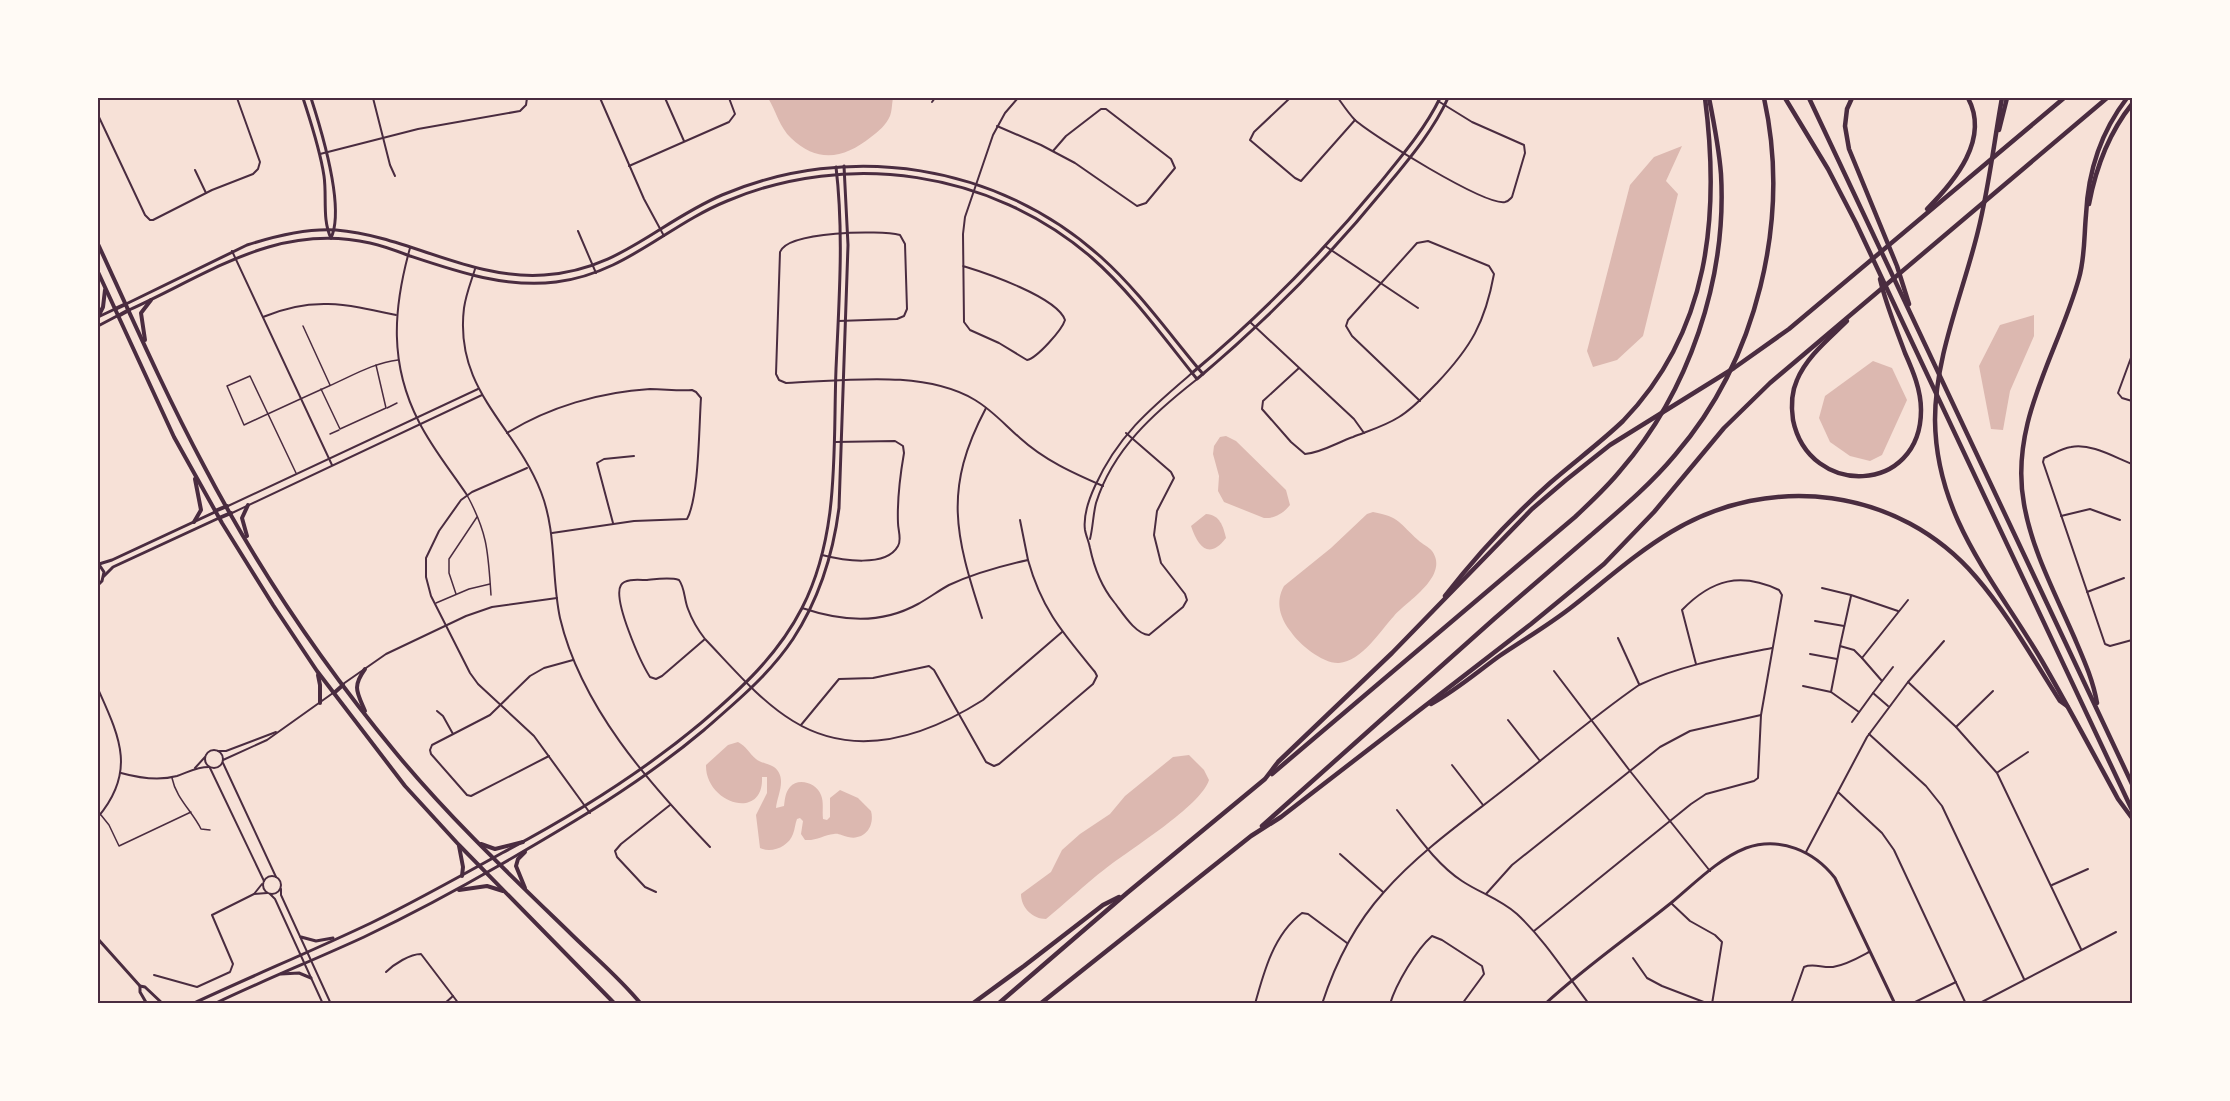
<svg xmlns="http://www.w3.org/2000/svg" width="2230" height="1101" viewBox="0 0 2230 1101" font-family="'PT Sans',sans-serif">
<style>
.water{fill:#dcb8b0}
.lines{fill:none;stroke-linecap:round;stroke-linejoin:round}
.service{stroke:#4a2c40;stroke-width:1.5}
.minor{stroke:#4a2c40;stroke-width:2}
.tertiary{stroke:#4a2c40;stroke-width:3}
.secondary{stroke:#4a2c40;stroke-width:4}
.motorway{stroke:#4a2c40;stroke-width:4.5}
.neatline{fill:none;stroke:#4a2c40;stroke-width:2}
</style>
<rect width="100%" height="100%" fill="#f7e1d7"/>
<g class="water">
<path d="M768,98H893C892,103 892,111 890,116C886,125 879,131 871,137C845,158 818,164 791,138C780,128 776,111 768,98Z"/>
<polygon points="1682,146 1666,181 1678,194 1643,336 1617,360 1593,367 1587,351 1630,185 1654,157"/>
<polygon points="2034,315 2034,336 2010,391 2003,430 1991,429 1979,366 2000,325"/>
<polygon points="1873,361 1892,368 1907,400 1882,455 1870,461 1850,456 1830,442 1819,418 1825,396"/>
<path d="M1226,436L1236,441L1286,490L1290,505C1284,513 1274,519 1264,518L1224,502L1218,491L1219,476L1213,454L1214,446L1220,437Z"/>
<path d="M1373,512C1400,517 1399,523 1418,540C1422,544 1429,547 1432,551C1450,576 1407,601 1394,616C1380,631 1362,661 1339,663C1323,664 1299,644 1291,632C1280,618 1275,602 1284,586L1331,548L1367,514Z"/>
<path d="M1206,514C1220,515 1223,526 1226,538C1209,560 1198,547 1191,526Z"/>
<path d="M738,742C746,746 749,753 756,759C760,763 768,763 774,767C788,778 777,795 776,808L784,806C785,799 785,793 790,787C798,777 817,783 821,795C824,802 822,811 823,819L827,820L830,817V798L840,790L858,798L871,811C875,826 865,841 848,837C842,836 839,833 834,834C824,835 816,841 805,840L801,834L803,821L800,818L797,819C795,824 795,829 793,834C789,846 772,854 760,848L756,815L767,793V777H762C764,822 705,803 706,765L728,745Z"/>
<path d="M1189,755L1204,770L1209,780C1201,806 1129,850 1105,869C1085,884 1066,903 1046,919C1033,919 1021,908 1021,894L1051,872L1062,850L1080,834L1110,814L1125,796L1173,757Z"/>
</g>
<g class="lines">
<g class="service">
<polyline points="303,326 330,385"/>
<polyline points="321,389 340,429 386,408 376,365"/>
<polyline points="387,408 397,403"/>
<polyline points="330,434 339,430"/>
<path d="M296,473L250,376L227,386L244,425C272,412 300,399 329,386C352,376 373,363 398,360"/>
<path d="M467,495C488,534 488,552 491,595"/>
<polyline points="456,594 449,573 449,559 477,517"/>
<polyline points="436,603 469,589 490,584"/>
<path d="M172,778C176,798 192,811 201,829L210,830"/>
<polyline points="101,815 109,825 119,846 191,812"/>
</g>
<g class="minor">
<polyline points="373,98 390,165 395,176"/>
<polyline points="600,98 644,199 664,236"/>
<polyline points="665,98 684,141"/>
<polyline points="1191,98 1196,98"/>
<polyline points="1290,98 1254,132 1250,140 1295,178 1301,181 1355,120"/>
<path d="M1338,98C1343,105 1349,114 1355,120C1373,136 1485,206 1505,202C1509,201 1510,199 1512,197L1525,153L1524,145L1472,122L1438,101"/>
<polyline points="932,102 935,98"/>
<polyline points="98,115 145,215 150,220 153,220 212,190 253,174 258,169 260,162 237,98"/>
<polyline points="997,126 1041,145 1075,163 1137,206 1146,203 1175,168 1171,159 1106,109 1101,109 1066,136 1053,151"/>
<polyline points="320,154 418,129 520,111 526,105 527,98"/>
<polyline points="629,166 729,122 735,114 729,98"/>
<polyline points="195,170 206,193"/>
<polyline points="578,231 596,273"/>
<polyline points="1325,246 1418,308"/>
<path d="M410,248C393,309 389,364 419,422C432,448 451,471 467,495"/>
<polyline points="232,251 332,465"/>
<path d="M963,266C986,273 1057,297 1065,320C1062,330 1037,358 1027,360L999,343L970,330L964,322L963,234L965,217L993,135L1005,113L1018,98"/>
<path d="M475,269C471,282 466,294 464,308C454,390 515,425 541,492C557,533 551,576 560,618C581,707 649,783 710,847"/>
<path d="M263,317C312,296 346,304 396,315"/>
<path d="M838,321L897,319L904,316L907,309L905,244L900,235C880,230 788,231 780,252L776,374L779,380L786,383C844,381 923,369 975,400C992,410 1005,425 1020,438C1044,460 1073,473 1103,486"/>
<polyline points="1250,322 1354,419 1364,433"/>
<polyline points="2132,355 2118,393 2122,398 2132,401"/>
<path d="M1299,368L1263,401L1262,409L1291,442L1305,454C1321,453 1338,442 1353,437C1368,431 1385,426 1399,417C1414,408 1425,395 1437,383C1471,347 1485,323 1494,274L1489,266L1428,241L1417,243L1348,320L1346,326L1352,336L1420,401"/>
<path d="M507,433C549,407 600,392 650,389C664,389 678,391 692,390L696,392L701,398C699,425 699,498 687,519L634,521L552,533"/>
<path d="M1126,433L1171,472L1174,478L1157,511L1154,535L1161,563L1185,594L1187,600L1183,607L1149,635C1135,634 1122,612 1114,602C1101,586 1094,567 1090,548C1089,542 1086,536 1085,530C1083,516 1089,499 1095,486C1118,435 1151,408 1192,373"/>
<path d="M2132,464C2114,457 2091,443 2071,447C2062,448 2053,454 2044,458L2043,462L2105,644L2110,646L2132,640"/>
<polyline points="527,468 472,492 461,500 439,531 426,558 426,577 431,596 470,673 478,684 534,736 590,813"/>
<polyline points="228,506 478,389"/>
<polyline points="232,513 482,395"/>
<polyline points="2061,516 2090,509 2120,520"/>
<polyline points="1020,520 1028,560"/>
<polyline points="613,523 597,463 604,459 634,456"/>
<path d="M1090,539C1093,527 1093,515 1096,503C1113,449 1154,413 1196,380"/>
<path d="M822,555C841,560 886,568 898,546C902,540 898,530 898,523C897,499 900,476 904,453L903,446L895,441L835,442"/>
<polyline points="1822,588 1851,595 1898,611"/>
<polyline points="2087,592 2124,578"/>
<path d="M982,618C955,535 943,489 986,408"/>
<polyline points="1815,621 1844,626"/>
<polyline points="1618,638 1639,684"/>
<path d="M705,639C698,630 692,620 688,609C684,599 685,588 679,580C670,577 657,579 647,580C640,580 625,578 621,585C612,599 641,663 650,677L656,679L662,676L705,639C732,667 760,701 793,721C856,760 926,736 983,700L1062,632"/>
<polyline points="1840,646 1851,596"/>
<polyline points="1810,654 1837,659"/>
<polyline points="1554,671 1630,771 1710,871"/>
<polyline points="1882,681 1862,658 1908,600"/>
<polyline points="1908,682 1944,641"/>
<polyline points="343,684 386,654 466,616 492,607 557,598"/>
<polyline points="1803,686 1831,692"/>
<path d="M98,689C119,736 137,771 98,817"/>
<polyline points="1873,693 1893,667"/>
<polyline points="437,711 443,716 453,734"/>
<polyline points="1859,712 1831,692 1840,646 1854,650 1862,658"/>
<polyline points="1508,720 1540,761"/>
<polyline points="1852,722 1873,693 1888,706"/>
<path d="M801,725L839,679L873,678L929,666L934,670L986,762L994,766L999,764L1093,684L1097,676L1095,672C1063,633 1042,610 1028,560C1001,566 975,573 949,585C938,591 929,598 918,604C880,625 841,621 802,608"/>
<polyline points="1956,727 1993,691"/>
<polyline points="1869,734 1926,786 1942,806 2024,979"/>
<circle cx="214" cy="759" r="9"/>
<polyline points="218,751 226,751 276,732"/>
<polyline points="549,756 471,796 467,795 431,754 430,750 432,745 490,715 530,676 544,668 573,660"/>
<polyline points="223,760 267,740 333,693"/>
<polyline points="223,763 276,877"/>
<polyline points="1452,765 1483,805"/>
<polyline points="195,768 205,757"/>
<polyline points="210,768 264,881"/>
<polyline points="1998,772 2028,752"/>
<path d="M121,773C139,778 159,781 177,776C189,772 196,767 209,767"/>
<polyline points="1838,792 1882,833 1894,850 1966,1004"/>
<path d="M1397,810C1416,834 1436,864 1462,881C1480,893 1500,899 1517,914C1545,940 1566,974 1589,1004"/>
<polyline points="1806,852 1867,737 1908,682 1956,727 1997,773 2081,949"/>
<polyline points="1340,854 1383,892"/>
<circle cx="272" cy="885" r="9"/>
<polyline points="2052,885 2088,869"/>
<polyline points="281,889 281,895 331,1004"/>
<polyline points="656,892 645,887 617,857 615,851 621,844 670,805"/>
<polyline points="254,894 262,884"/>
<polyline points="270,894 275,899 323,1004"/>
<polyline points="1486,894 1512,865 1660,747 1690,731 1761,715"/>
<polyline points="1671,903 1690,921 1715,935 1722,942 1712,1004"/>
<path d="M1534,931L1691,804L1706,794L1754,781L1758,778L1761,715L1782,595L1779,590C1741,572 1712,579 1682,610L1696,664"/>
<polyline points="1633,958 1647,978 1662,986 1709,1004"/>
<path d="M386,972C394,964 410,954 421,954L453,996"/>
<polyline points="154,975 197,987 230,972 233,964 212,915 254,894 267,893"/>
<polyline points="248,1004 256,1004"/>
<polyline points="444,1004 453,996 459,1004"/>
<path d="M1255,1004C1264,971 1274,934 1302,913L1308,914L1347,943"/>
<path d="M1322,1004C1335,964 1355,924 1384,892C1422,849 1471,816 1516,780C1557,748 1597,714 1639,685C1681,665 1727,657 1772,648"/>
<path d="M1390,1004C1396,984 1416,950 1432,936L1442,940L1482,966L1484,974L1462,1004"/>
<path d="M1791,1004L1804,967C1813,963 1822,968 1833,967C1846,965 1858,958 1869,952"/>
<polyline points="1911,1004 1956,982"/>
<polyline points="1978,1004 2116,932"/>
</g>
<g class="tertiary">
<path d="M303,98C311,123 320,149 324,176C327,196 322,220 331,238"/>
<path d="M311,98C321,129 345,208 331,238"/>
<path d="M126,304L247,245C275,236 306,228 336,230C408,236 470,280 544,275C620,270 657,223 722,195C849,141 998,164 1101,257C1139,291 1170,335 1203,374"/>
<path d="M129,310C209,274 277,222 370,243C384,246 397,251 410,256C458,272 505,288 556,282C624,274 666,226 727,201C848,150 991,171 1091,257C1131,292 1164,338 1197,379C1266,321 1329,257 1386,187C1409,159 1433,131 1448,98"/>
<polyline points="98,317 115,309"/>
<polyline points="98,326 117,316"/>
<path d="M1192,373C1260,316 1323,252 1379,184C1401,157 1425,129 1440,98"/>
<polyline points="98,563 104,572 102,581 98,585"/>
<polyline points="99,564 112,560 215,512"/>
<polyline points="104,576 113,567 219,518"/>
<polyline points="301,937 316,941 333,938"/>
<polyline points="98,939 140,986 145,987 163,1004"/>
<polyline points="281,974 299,973 311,978"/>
<polyline points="140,986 140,992 147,1004"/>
<path d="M192,1004C252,976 312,951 371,923C416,901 459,877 502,853C572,816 640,774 701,723C741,689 778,655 802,608C840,534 833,449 836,369C839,301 844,234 836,167"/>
<path d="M214,1004C264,980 314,960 364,937C410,915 455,891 500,865C571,824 641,783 704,730C736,702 769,675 793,639C819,599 833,555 839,508L848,245L844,166"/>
<path d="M1545,1004C1585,967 1630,936 1671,903C1694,884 1718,859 1746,848C1780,836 1814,851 1835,878L1895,1004"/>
</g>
<g class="secondary">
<path d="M98,244C132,318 165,393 204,466C257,567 323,665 396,753C448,816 508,873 567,930C592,955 619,977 641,1004"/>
<polyline points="98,272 174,437 222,523 273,605 317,671 405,786 459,845 615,1004"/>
<polyline points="115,309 126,304"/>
<polyline points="118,316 129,310"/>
<polyline points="98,317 103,307 105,290"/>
<polyline points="145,340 141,313 151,300"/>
<polyline points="215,511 227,506"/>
<polyline points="219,518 231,513"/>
<polyline points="194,522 201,510 195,479"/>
<polyline points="247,536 242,518 248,505"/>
<path d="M365,669C352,687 357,692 365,711"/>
<polyline points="318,675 320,685 320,703"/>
<polyline points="334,693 343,685"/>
<polyline points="481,844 495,849 523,842"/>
<polyline points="459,846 463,867 462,876"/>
<polyline points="525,888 516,866 518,859 525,852"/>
<polyline points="459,890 487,886 503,891"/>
</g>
<g class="motorway">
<polyline points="1785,98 1828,169 1856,223 2132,810"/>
<polyline points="1809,98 2132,784"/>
<polyline points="1852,98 1847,109 1845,126 1849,149 1897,266 1909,304"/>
<path d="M2002,98C1994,142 1989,187 1978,231C1963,293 1935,356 1935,420C1936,518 1995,581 2042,661C2068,706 2093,753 2118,799L2132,818"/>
<polyline points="1999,130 2007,98"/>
<path d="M2089,204C2096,167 2108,134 2132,104"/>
<path d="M1927,209C1955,181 1990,139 1968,98"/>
<path d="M1847,321C1829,339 1807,356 1797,380C1791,393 1791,406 1793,420C1809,498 1921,495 1921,410C1921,390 1913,371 1905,353C1896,328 1886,305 1880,279"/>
<path d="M1445,596C1476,556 1512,517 1550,483C1574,462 1600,443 1623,421C1710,331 1720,215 1705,98"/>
<path d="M2097,703C2093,680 2084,660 2075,639C2056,595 2032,551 2024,504C2009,422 2058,354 2079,278C2085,257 2084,236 2086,215C2088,171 2100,133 2127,98"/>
<path d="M1431,704C1455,691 1476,673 1498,657C1523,640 1549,625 1573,606C1605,581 1636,553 1671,532C1770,472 1899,487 1976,577C2008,614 2033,659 2060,701L2067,706"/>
<path d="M1272,774L1575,517C1591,502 1607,487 1620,471C1689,392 1727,279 1721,174C1719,148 1714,123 1709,98"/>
<path d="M1262,826C1340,757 1416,688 1494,619C1526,591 1558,564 1590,536C1620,510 1650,485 1675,455C1757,360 1791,220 1764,98"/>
<polyline points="972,1004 1024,966 1103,905 1119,897"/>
<polyline points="998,1004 1127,893 1265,779 1278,762 1392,653 1532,509 1566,480 1610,445 1734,368 1789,329 2064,98"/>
<polyline points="1040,1004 1251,836 1281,817 1531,624 1604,564 1654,512 1724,428 1770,383 2107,98"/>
</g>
</g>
<rect width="2230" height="1101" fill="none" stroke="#fffaf5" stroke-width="198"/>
<rect x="99" y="99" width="2032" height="903" class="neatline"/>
</svg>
